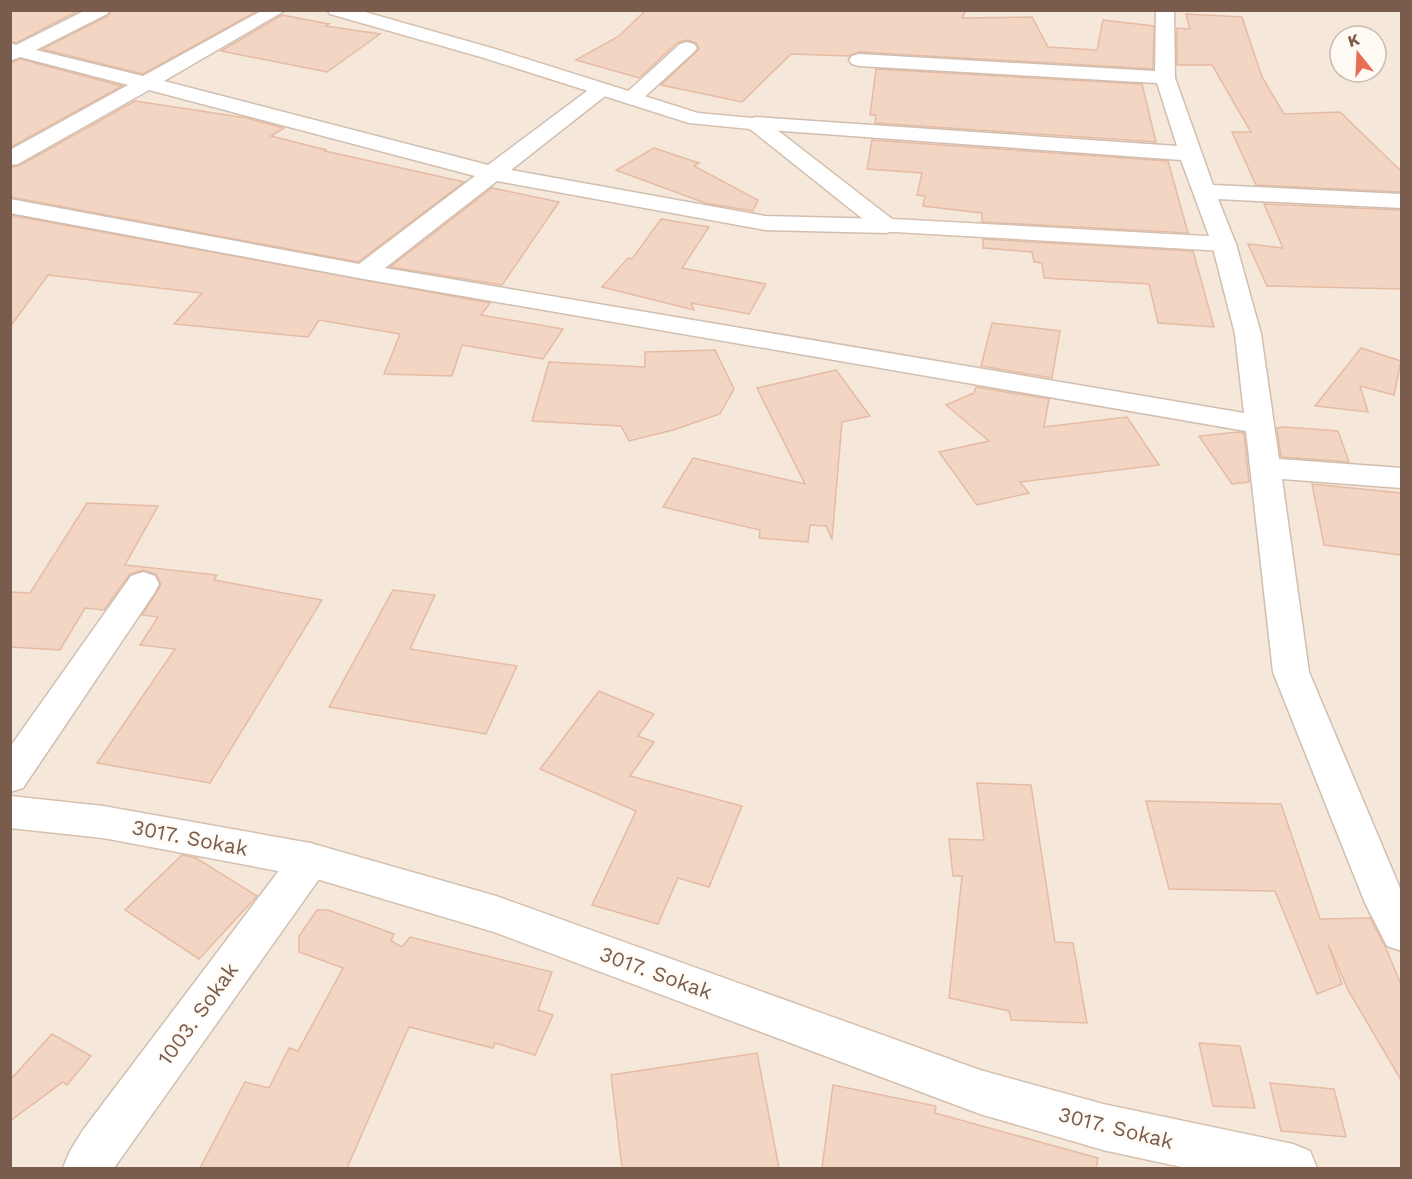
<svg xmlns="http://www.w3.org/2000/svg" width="1412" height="1179" viewBox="0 0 1412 1179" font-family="'Work Sans',sans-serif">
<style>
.residential{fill:#f5e8da;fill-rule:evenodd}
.building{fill:#f3d5c3;stroke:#e6bba3;stroke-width:1.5}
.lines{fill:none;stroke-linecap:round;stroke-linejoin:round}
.street-casing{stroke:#d1beb0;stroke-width:3}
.secondary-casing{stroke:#d6c0b0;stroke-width:3}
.street{fill:#fff;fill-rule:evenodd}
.secondary{fill:#fff;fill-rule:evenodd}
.labels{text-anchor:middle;stroke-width:4.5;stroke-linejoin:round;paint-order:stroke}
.near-street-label{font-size:21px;fill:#7a5c4d;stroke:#fffaf3}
</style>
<rect width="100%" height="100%" fill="#fdf6ec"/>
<path class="residential" d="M11,11H1401V1168H11ZM1340,36H1376V72H1340Z"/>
<g class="building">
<polygon points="10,10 80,10 16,43 10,41"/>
<polygon points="112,10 257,10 257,11 143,74 42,49 108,16"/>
<polygon points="646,10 966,10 962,18 1032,17 1048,47 1097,50 1103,20 1154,26 1153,69 859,52 849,56 791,54 742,102 661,85 699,49 696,43 688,40 678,42 639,78 576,60 619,36"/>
<polygon points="1186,14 1242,17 1262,77 1284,114 1340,112 1401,171 1401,192 1256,185 1232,132 1251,132 1212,65 1177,65 1177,28 1190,29"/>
<polygon points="282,15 329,24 326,26 380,34 327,72 221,51"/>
<polygon points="20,59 122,86 11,147 10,63"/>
<polygon points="876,69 1142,84 1156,142 875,123 876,115 870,115"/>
<polygon points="135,101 247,118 284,128 271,136 326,150 325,151 464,182 358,262 10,197 11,167 19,166"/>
<polygon points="872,140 1168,161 1188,233 982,222 982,213 923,206 925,196 917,195 922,173 867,169"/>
<polygon points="654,148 699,163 694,166 758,200 753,211 705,203 616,170"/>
<polygon points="492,188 559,202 502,285 390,267"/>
<polygon points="1264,204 1401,210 1401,289 1267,286 1248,244 1283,248"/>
<polygon points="10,215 490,303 481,315 563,329 543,359 462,345 452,376 384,374 400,334 319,320 308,337 174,324 202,293 48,275 10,327"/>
<polygon points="661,219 709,227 682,268 766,284 749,314 691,303 694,310 602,287 628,258 632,259"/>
<polygon points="983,239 1193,251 1214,327 1158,323 1149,284 1044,278 1042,263 1034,262 1032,252 983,248"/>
<polygon points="992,323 1060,331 1052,378 981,366"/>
<polygon points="1361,348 1401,361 1394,395 1360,386 1368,412 1315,406"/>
<polygon points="715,350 734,389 720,414 673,430 629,441 621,426 532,421 549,362 645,367 645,352"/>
<polygon points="836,370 870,416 842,422 832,539 826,526 810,525 808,542 759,538 760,530 663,507 693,458 805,484 757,388"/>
<polygon points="976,387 1049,399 1044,427 1127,417 1159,465 1020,482 1029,493 977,505 939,452 989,441 946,405 974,393"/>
<polygon points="1284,427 1338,431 1349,462 1281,457 1277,428"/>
<polygon points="1238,432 1244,433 1249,482 1232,484 1199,436"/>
<polygon points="1312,484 1401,493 1401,555 1324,545"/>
<polygon points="87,503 158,506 125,565 217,575 214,580 322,600 210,783 97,763 175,649 140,645 158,617 142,615 161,585 156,574 144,570 130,574 104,610 85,608 60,650 10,647 10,592 30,593"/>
<polygon points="393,590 435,595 410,649 517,666 486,734 329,707"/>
<polygon points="599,691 654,714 638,736 654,742 630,776 742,806 709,887 678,878 658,924 592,905 636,811 540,769"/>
<polygon points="977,783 1031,785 1055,942 1073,943 1087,1023 1011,1020 1009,1011 949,998 962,876 953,876 949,839 984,840"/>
<polygon points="1146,801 1281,804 1320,919 1370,918 1386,948 1401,985 1401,1080 1348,990 1328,944 1342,984 1317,994 1275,891 1169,889"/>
<polygon points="182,855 196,858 257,896 199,959 125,910"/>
<polygon points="317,910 328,910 394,934 391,941 402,947 410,937 552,972 538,1010 553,1015 535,1055 495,1043 493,1048 409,1027 347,1168 200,1168 245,1082 269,1088 289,1048 298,1051 343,968 299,952 299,936"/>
<polygon points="52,1034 91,1056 67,1085 63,1082 10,1121 10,1080"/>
<polygon points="1199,1043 1240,1046 1255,1108 1213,1106"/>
<polygon points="757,1053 779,1168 622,1168 611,1075"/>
<polygon points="1270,1083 1334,1089 1346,1137 1281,1131"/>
<polygon points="833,1085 936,1106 935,1113 1098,1158 1096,1168 822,1168"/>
</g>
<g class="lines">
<g class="street-casing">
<g id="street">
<polygon points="86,10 110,10 107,14 36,50 143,76 263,10 286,10 164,81 488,165 595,85 609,85 612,89 609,93 511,170 765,216 886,219 894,221 898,226 894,231 886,233 765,230 497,181 385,268 1244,413 1235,334 1212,244 1181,160 756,129 749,127 745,123 749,119 756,117 1177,146 1157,83 859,66 852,64 849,60 852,56 859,54 1155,71 1156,10 1174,10 1175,78 1213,185 1402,194 1402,208 1218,199 1236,244 1261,334 1279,459 1402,468 1402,488 1282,479 1309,672 1402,893 1402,951 1387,946 1365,903 1273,672 1246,431 364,279 10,213 10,199 359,264 475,176 149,90 18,164 10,165 10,150 128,85 20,57 10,61 10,43 16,45"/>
<polygon points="687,42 694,44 697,48 694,52 639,102 625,102 622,98 625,94 680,44"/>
<polygon points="143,572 155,576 159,584 155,592 23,788 10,792 10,747 131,576"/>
<polygon points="310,843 324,848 330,860 324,872 114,1168 63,1168 70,1151 83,1130 296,848"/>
</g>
</g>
<g class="secondary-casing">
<g id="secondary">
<polygon points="327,10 358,10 495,49 698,113 763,119 892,219 1224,237 1233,239 1236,244 1233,249 1224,251 878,231 750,129 689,123 481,57 330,14"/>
<polygon points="10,796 103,806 310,843 496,896 980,1070 1103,1104 1293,1144 1310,1151 1317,1168 1186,1168 1103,1150 980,1114 494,932 310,877 103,838 10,828"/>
</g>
</g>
<use href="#street" class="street"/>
<use href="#secondary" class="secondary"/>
</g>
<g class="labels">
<g class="near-street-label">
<text transform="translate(190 838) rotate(11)" y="7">3017. Sokak</text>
<text transform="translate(656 973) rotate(20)" y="7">3017. Sokak</text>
<text transform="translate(198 1014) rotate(-54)" y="7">1003. Sokak</text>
<text transform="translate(1116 1128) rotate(14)" y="7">3017. Sokak</text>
</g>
</g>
<rect width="1412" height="1179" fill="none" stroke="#7a5c4d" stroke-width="24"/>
<g transform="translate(1358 54) rotate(342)"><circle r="28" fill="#fffaf3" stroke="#cabbb1" stroke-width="1.5"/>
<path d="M0-4.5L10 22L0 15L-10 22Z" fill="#e76f51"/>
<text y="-9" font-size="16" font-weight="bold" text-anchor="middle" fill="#7a5c4d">K</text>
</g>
</svg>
